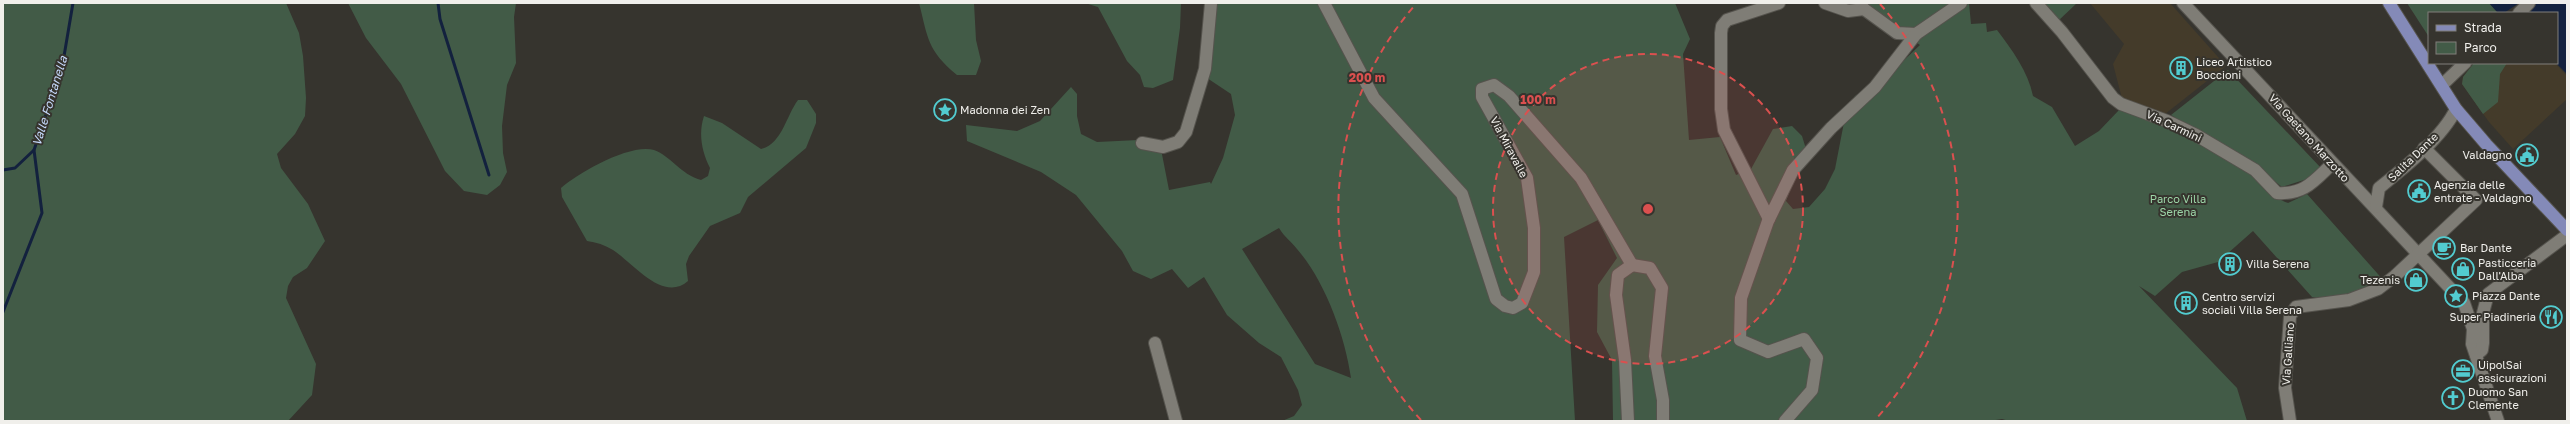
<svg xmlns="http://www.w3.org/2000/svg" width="2570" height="424" viewBox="0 0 2570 424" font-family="'Golos Text',sans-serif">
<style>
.industrial{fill:#443b2a}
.green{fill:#425b47;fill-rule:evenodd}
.water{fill:#13213e}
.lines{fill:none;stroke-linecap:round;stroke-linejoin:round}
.stream{stroke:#13213e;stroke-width:3}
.minor-casing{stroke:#55534d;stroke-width:14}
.major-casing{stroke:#55534d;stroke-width:14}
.minor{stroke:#7f7d76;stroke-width:12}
.major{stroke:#848ab8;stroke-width:12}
.ring{fill:none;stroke:#db504f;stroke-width:2;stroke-dasharray:7 5}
.labels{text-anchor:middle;stroke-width:4;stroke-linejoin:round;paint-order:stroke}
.poi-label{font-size:11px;fill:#f0efeb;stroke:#36342e;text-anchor:start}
.street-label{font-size:11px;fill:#f0efeb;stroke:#36342e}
.park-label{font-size:11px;fill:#9cd5a7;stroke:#36342e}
.water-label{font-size:12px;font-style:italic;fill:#c6d9fc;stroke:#36342e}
.centre{fill:#db504f;stroke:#36342e;stroke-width:2}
.ring-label{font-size:12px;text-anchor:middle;font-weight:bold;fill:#db504f;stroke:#36342e;stroke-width:4;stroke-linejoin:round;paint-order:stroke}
</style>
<rect width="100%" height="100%" fill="#36342e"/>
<g class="industrial">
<polygon points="2090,3 2170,3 2226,66 2165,114 2125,110 2113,64 2124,44"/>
<polygon points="2474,63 2555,63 2567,76 2567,99 2513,149 2489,122 2462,84 2463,77"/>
</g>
<g class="green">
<polygon points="3,3 286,3 299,33 303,56 306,98 305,116 295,134 277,154 281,168 308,204 325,241 307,268 293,277 288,286 286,298 316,364 312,395 288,421 3,421"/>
<polygon points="348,3 516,3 514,17 516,63 507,85 502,126 503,153 507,172 500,185 487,195 464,191 445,171 401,84 366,38"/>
<path d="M919,3H974L976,40L981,61L976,75H957C927,50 928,38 919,3Z"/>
<polygon points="1085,3 1181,3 1180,28 1173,80 1153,88 1144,87 1140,75 1127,61 1098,7"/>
<path d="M1212,3H1675L1690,39L1683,54L1689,140L1720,137L1736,175L1751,169L1773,129L1792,126L1802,136L1806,149L1786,201L1793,209L1809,207L1825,189L1835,169L1846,112L1855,96L1898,66L1920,45L1868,8L1869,3H1969L1971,24L1986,23L1987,32L1997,30C2012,50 2028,71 2033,96L2052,107L2075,146L2099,131L2120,109C2160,124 2200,139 2236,163C2253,174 2271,198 2288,203L2307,194L2385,282C2361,291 2338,301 2312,297L2253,231L2218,262L2182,272L2155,296L2139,286L2237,388L2247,421H2009L2002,419L1989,421H1613L1612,360L1597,332L1598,285L1617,258L1598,220L1564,237L1575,421H1282L1294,416L1302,405L1298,390L1281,357L1259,343L1227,315L1204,277L1188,288L1172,269L1151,279L1133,271L1122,251L1076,195L1041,172L967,141L966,125L1017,131L1040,121L1071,87L1077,94V116L1081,134L1097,142L1159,139L1169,190L1210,182L1211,184L1223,158L1235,115L1231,94L1207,78ZM1279,228C1286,239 1290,240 1297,249C1325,281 1345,336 1351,378L1315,364L1242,249Z"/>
<polygon points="2037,3 2077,3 2058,21"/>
<polygon points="2407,3 2489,3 2498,13 2429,13 2429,37"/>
<polygon points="2474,63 2507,63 2500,74 2498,102 2483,114 2462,84 2463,77"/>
<polygon points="2228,70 2321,168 2307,179 2282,187 2263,172 2171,115"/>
<path d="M798,100H807L816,114V123L806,148L748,197L740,213L710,226L689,256L686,264L688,281C663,303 633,263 613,250C605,245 596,242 587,241L562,197L561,188C579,172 631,143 654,150C671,156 680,174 701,180L708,176L710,168C702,152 698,134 704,116L722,123L761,149C782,144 786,116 798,100Z"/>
</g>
<g class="water">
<polygon points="2489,3 2519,3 2504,13 2498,13"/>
<polygon points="2534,3 2567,3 2567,74 2556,63 2557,13 2526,13"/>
</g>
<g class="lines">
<g class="stream">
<polyline points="438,3 440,19 489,175"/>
<polyline points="3,170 15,168 34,150"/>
<polyline points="3,312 42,213 34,150 62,68 73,3"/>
</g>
<g class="minor-casing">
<g id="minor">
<polyline points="1324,3 1374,98 1462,194 1496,299 1505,306 1513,308 1522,303 1534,272 1534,228 1527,178 1482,97 1482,89 1494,85 1509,96 1581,178 1632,265 1618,275 1616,295 1625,360 1628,421"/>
<polyline points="1825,3 1848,11 1864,9"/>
<path d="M2036,3L2062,32L2113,98L2121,104L2167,121L2196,135L2255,170L2277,193C2304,195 2314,181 2332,164"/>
<polyline points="2183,3 2464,303 2473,329 2472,344 2498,421"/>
<polyline points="1864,9 1897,33 1916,34 1961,3"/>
<polyline points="2519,13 2529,3"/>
<polyline points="2442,85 2465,63"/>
<polyline points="1142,143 1163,147 1178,142 1186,132 1205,69 1211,3"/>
<path d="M2376,207L2379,188C2404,168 2442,138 2456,109"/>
<polyline points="1769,219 1724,130 1721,109 1721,33 1722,26 1727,20 1779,3"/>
<polyline points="1632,265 1650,268 1662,288 1655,356 1663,400 1663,421"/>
<polyline points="1155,343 1176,421"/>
<polyline points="2476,355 2482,350 2483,343 2483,313 2488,294 2567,235"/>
<polyline points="1785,421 1812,390 1817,358 1804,339 1768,352 1740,340 1741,298 1768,221 1793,170 1831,128 1875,87 1916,34"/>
<polyline points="2290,421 2285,388 2290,316 2296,307 2349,300 2378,289 2395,276 2476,200 2424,148"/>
</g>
</g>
<g class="major-casing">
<polyline id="major" points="2389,3 2456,109 2486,144 2567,230"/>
</g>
<use href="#minor" class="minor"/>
<use href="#major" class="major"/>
</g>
<circle cx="1648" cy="209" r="155" fill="#db504f" fill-opacity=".12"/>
<g class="ring">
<circle cx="1648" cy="209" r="155"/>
<path d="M1421 420A310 310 0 0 1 1416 4M1880 4A310 310 0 0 1 1875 420"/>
</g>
<defs>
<g id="building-ring" transform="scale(1.15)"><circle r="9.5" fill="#36342e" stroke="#52ccd0" stroke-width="1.5"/><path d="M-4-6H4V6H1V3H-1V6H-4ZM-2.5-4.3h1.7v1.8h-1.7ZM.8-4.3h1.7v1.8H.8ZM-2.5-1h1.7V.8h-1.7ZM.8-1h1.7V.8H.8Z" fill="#52ccd0"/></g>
<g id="sight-ring" transform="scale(1.15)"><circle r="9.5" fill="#36342e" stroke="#52ccd0" stroke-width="1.5"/><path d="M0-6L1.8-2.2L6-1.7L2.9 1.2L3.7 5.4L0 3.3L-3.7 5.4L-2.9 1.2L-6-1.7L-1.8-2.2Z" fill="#52ccd0"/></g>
<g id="civic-ring" transform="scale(1.15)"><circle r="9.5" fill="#36342e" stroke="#52ccd0" stroke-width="1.5"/><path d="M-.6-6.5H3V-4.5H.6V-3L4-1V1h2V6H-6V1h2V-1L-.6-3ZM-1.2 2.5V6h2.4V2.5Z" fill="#52ccd0"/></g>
<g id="cafe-ring" transform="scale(1.15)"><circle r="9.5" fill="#36342e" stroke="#52ccd0" stroke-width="1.5"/><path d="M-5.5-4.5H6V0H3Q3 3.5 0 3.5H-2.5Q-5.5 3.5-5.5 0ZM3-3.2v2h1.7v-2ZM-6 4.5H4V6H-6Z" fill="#52ccd0"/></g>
<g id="shop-ring" transform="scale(1.15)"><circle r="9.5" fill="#36342e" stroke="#52ccd0" stroke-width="1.5"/><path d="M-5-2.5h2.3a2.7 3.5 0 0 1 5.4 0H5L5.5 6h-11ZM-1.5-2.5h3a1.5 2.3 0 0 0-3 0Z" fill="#52ccd0"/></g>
<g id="restaurant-ring" transform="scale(1.15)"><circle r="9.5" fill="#36342e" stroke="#52ccd0" stroke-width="1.5"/><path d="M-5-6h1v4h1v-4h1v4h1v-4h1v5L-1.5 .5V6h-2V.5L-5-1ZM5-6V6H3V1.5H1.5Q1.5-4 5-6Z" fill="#52ccd0"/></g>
<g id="office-ring" transform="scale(1.15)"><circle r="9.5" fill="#36342e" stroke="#52ccd0" stroke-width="1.5"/><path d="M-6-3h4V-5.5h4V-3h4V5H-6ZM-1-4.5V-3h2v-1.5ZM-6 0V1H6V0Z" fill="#52ccd0"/></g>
<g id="church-ring" transform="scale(1.15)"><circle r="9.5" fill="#36342e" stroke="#52ccd0" stroke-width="1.5"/><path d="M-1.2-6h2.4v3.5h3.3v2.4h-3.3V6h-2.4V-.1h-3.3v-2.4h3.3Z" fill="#52ccd0"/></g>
</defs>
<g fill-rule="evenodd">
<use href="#building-ring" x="2181" y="68"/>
<use href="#sight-ring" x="945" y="110"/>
<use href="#civic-ring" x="2527" y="155"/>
<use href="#civic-ring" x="2419" y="191"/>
<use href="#cafe-ring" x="2444" y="248"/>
<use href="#building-ring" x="2230" y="264"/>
<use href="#shop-ring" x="2463" y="269"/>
<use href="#shop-ring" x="2416" y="280"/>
<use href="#sight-ring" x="2456" y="296"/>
<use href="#building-ring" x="2186" y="303"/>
<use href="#restaurant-ring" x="2551" y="317"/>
<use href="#office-ring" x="2463" y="371"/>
<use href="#church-ring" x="2453" y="398"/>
</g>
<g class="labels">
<g class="poi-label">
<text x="2196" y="66">Liceo Artistico<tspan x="2196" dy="13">Boccioni</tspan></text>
<text x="960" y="114">Madonna dei Zen</text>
<text x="2512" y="159" text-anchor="end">Valdagno</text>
<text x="2434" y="189">Agenzia delle<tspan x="2434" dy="13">entrate - Valdagno</tspan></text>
<text x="2460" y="252">Bar Dante</text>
<text x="2478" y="267">Pasticceria<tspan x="2478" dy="13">Dall'Alba</tspan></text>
<text x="2246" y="268">Villa Serena</text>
<text x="2400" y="284" text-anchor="end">Tezenis</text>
<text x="2472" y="300">Piazza Dante</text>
<text x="2202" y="301">Centro servizi<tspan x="2202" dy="13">sociali Villa Serena</tspan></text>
<text x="2536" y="321" text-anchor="end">Super Piadineria</text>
<text x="2478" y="369">UipolSai<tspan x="2478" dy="13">assicurazioni</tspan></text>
<text x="2468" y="396">Duomo San<tspan x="2468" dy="13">Clemente</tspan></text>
</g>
<g class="street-label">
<text transform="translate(2174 126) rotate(25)" y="4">Via Carmini</text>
<text transform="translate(2309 138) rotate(48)" y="4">Via Gaetano Marzotto</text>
<text transform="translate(1509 147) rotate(62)" y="4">Via Miravalle</text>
<text transform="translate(2413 157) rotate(-44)" y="4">Salita Dante</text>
<text transform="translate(2288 354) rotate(-86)" y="4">Via Galliano</text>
</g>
<g class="park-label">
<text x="2178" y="203">Parco Villa<tspan x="2178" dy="13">Serena</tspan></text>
</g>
<g class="water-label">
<text transform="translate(50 101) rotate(-73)" y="4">Valle Fontanella</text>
</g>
</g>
<circle cx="1648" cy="209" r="6" class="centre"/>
<g class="ring-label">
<text x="1367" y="82">200 m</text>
<text x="1538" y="104">100 m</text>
</g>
<rect width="2570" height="424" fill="none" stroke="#f0efeb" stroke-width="8"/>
<rect x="2428" y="12" width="130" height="52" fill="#36342e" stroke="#807f7a"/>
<rect x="2436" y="25" width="20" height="6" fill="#848ab8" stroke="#807f7a"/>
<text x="2464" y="32" font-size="12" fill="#f0efeb">Strada</text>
<rect x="2436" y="42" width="20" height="12" fill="#425b47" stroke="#807f7a"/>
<text x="2464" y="52" font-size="12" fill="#f0efeb">Parco</text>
</svg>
